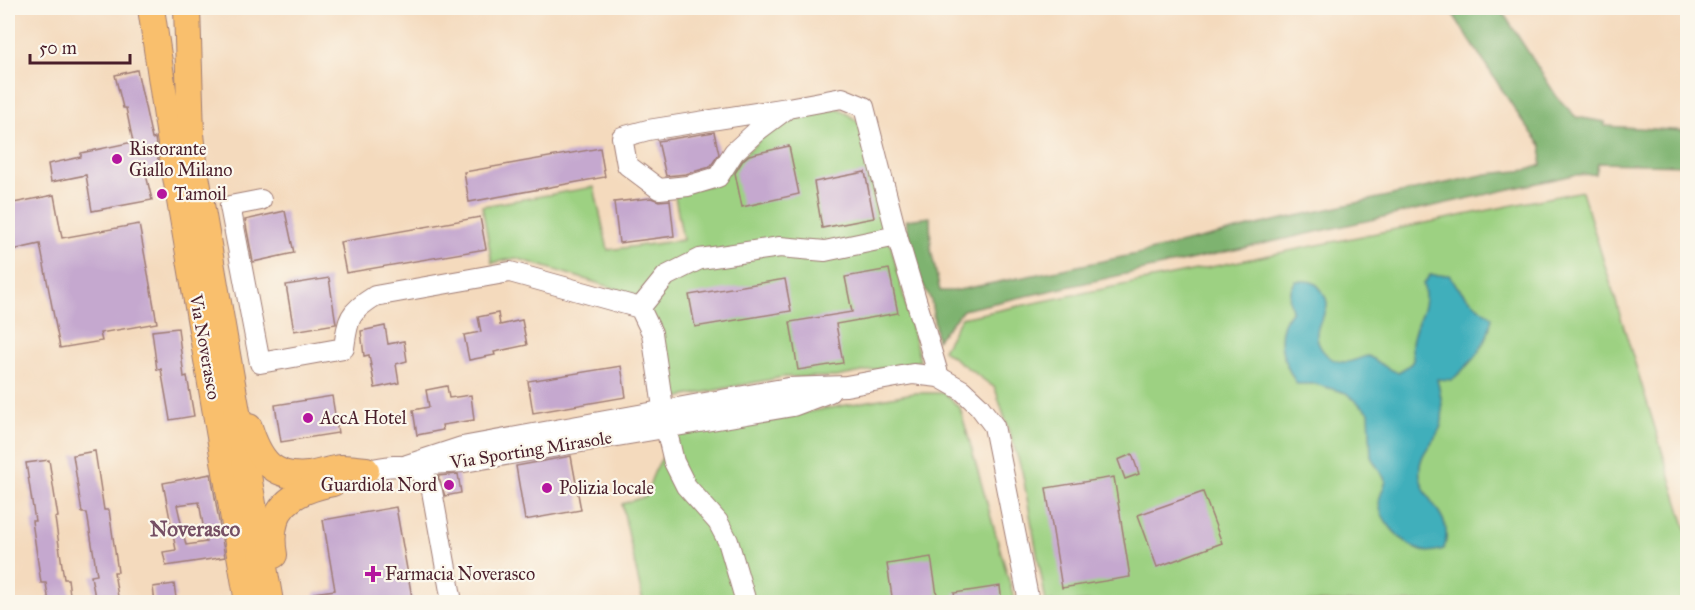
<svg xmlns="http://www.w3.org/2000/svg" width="1695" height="610" viewBox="0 0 1695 610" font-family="'IM FELL Great Primer',serif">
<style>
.green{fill:#9dd182;stroke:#747856;stroke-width:1.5}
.forest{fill:#7eb370;stroke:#64694e;stroke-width:1.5}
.water{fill:#3fafbb;stroke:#446773;stroke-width:1.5}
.building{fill:#c5a8cf;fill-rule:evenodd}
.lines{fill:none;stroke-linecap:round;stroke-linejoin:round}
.minor-casing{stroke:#9f7c74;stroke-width:22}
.major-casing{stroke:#9f7c74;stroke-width:28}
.minor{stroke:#fff;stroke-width:20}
.major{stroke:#f9bf6d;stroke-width:26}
.poi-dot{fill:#b5179e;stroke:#fbf7ec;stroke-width:2}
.labels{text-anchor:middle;stroke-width:4.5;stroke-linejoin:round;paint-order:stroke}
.poi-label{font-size:18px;fill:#4a1f2b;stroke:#fbf7ec;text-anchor:start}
.street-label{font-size:18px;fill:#4a1f2b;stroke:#fbf7ec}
.quarter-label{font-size:21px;font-weight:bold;fill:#754f64;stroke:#fbf7ec}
</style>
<rect width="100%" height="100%" fill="#fbf7ec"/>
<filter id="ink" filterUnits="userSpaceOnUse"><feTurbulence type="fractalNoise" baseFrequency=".0167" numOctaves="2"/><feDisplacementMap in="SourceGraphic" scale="12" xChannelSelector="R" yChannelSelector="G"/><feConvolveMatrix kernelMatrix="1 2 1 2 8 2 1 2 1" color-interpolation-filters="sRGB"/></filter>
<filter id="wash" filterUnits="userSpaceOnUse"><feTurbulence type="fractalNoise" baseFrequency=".008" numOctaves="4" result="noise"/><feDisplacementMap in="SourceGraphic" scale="24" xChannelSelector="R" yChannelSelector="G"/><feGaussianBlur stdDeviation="1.35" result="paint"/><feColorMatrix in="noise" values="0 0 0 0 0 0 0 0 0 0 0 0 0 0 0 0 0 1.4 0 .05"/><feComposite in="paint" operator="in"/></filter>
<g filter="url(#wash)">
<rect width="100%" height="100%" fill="#f4dabd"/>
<g class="green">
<polygon points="840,109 860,123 920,361 836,377 783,377 675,398 660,325 636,295 516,258 492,263 482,206 594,187 608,250 683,240 674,191 712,185 765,135 794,113"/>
<polygon points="1582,191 1687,532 1687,602 1046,602 1022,471 995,388 943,350 961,318"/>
<path d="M914,393H944L960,408L1015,602H714L713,599L683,602H643L622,504L647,496C651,471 664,454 679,435Z"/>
</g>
<polygon class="forest" points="1449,8 1500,8 1557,97 1576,117 1605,122 1605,126 1687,131 1687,165 1598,163 1596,174 1574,175 963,310 937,340 931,300 915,269 906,220 930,217 931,250 940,291 954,291 1137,254 1274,221 1487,174 1528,170 1541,165 1542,146 1521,119"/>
<path class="water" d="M1430,275H1449C1460,293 1475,304 1492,317C1487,347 1474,360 1452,380L1437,379C1440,391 1445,413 1441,426C1434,445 1417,452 1420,476C1425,506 1455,514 1444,549C1435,551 1426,554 1417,549C1402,542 1380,521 1379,503C1379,497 1384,487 1386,481L1371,457L1369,412L1346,393L1315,384H1297C1282,361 1273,333 1292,310C1288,297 1288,292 1296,281C1302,281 1309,280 1314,283C1321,287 1328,299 1327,306C1326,314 1320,320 1318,328C1313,344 1328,363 1346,362C1353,362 1361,357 1368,356C1379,361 1386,370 1398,372C1403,369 1412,365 1413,360C1414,355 1411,350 1412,345C1413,322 1431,309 1423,284Z"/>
<g id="blocks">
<g class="building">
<polygon points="137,70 152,139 155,138 159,167 145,170 152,200 92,211 86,175 51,182 48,164 81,157 81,153 133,142 126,108 123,108 115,75"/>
<polygon points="714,132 719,154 710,167 686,174 666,176 658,141"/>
<polygon points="789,146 799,194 742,207 735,173 743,160 749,155"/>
<polygon points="600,148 605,177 469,202 464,172"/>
<polygon points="865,172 874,218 822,228 814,182"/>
<polygon points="54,195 62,238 139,224 157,323 100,333 102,341 60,348 40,244 8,251 8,204"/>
<polygon points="651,198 659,201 670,200 674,236 619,243 614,202"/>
<polygon points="285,211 294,253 253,262 245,220"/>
<polygon points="480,217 486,249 346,273 340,242"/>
<polygon points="889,269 898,313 836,324 843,363 798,370 790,322 852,312 845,277"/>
<polygon points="329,278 336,324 294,331 286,285"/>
<polygon points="785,279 791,311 695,327 689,295"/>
<polygon points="498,313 500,325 522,320 527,345 494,352 495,355 469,360 464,335 481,332 478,317"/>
<polygon points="385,326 388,344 404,341 407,361 396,364 399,383 375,388 369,355 364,356 361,331"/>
<polygon points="178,328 184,377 187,376 194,416 170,420 161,369 157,370 152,331"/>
<polygon points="621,366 626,397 533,413 528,381"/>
<polygon points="447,386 449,398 471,395 474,420 442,425 443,430 417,435 413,410 429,407 426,390"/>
<polygon points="332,396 338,433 281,442 275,405"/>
<polygon points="95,451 104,510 109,510 118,572 114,572 119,603 96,603 91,576 97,575 87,513 82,513 73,455"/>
<polygon points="1132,454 1139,474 1125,479 1118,460"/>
<polygon points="571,456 581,510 525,520 516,466"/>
<polygon points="49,460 58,517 55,518 64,579 68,579 71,603 49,603 46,583 41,583 32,521 35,521 26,463"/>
<path d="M211,474L225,557L166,566L163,552L176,550L163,483ZM199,502L206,542L186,545L177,505Z"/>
<polygon points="458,474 461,493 445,496 438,476"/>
<polygon points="1114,477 1130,577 1062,588 1046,488"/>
<polygon points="1203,492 1222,543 1157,567 1138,515"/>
<polygon points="396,507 413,603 315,603 314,593 335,590 323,520"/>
<polygon points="931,557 938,601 893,603 887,564"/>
<polygon points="174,584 176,598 173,598 174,603 155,603 153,587"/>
<polygon points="1000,586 1002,603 956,603 954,593"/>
</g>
</g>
</g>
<g filter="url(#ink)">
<use href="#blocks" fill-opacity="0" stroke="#9f7c74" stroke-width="1.5"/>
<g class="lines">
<g class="minor-casing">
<g id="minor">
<polyline points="788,108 648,130 622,137 627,165 659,189 688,186 718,177 734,152 757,131 788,108 842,98 864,107 897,236"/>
<path d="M261,200L230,206L260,363L344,348C348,318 349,312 375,296L510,272L640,308L652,333L666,428L674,462L686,486L718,522L728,541L746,602"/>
<polyline points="640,308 666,276 700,259 780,247 825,251 897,236 939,377"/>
<polyline points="431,464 464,462 793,406 830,392"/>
<polyline points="407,465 462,447 788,388 846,386 913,374 939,377 962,390 979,406 994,426 1029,602"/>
<path d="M366,470C395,466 420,457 432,491L452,602"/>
</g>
</g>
<g class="major-casing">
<g id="major">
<polyline points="151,8 175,171 248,602"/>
<polyline points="187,8 191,134 195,170 270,602"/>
<path d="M249,427C259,459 272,479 309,475C320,473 331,469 342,468C350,468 358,469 366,470"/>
<path d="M274,555C266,509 291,491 333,483"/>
</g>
</g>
<use href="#minor" class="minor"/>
<use href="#major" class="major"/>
</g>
</g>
<g class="poi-dot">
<circle cx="117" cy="159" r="6"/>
<circle cx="162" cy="194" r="6"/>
<circle cx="308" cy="418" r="6"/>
<circle cx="449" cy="485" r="6"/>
<circle cx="547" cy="488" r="6"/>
<path d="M370 565h6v6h6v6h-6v6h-6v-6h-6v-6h6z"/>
</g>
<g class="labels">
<g class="poi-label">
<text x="129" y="155">Ristorante<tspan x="129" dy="21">Giallo Milano</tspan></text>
<text x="174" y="200">Tamoil</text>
<text x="320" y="424">AccA Hotel</text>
<text x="437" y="491" text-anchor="end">Guardiola Nord</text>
<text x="559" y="494">Polizia locale</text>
<text x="385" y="580">Farmacia Noverasco</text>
</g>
<g class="street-label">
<text transform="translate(205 347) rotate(80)" y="6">Via Noverasco</text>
<text transform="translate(531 450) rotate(-9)" y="6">Via Sporting Mirasole</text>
</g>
<g class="quarter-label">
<text x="195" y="536">Noverasco</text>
</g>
</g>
<rect width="1695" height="610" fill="none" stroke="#fbf7ec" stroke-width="30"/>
<path d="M30 54v9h100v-9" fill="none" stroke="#4a1f2b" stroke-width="3"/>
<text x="39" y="54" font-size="18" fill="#4a1f2b" stroke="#fbf7ec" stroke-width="4.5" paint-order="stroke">50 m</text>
</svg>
